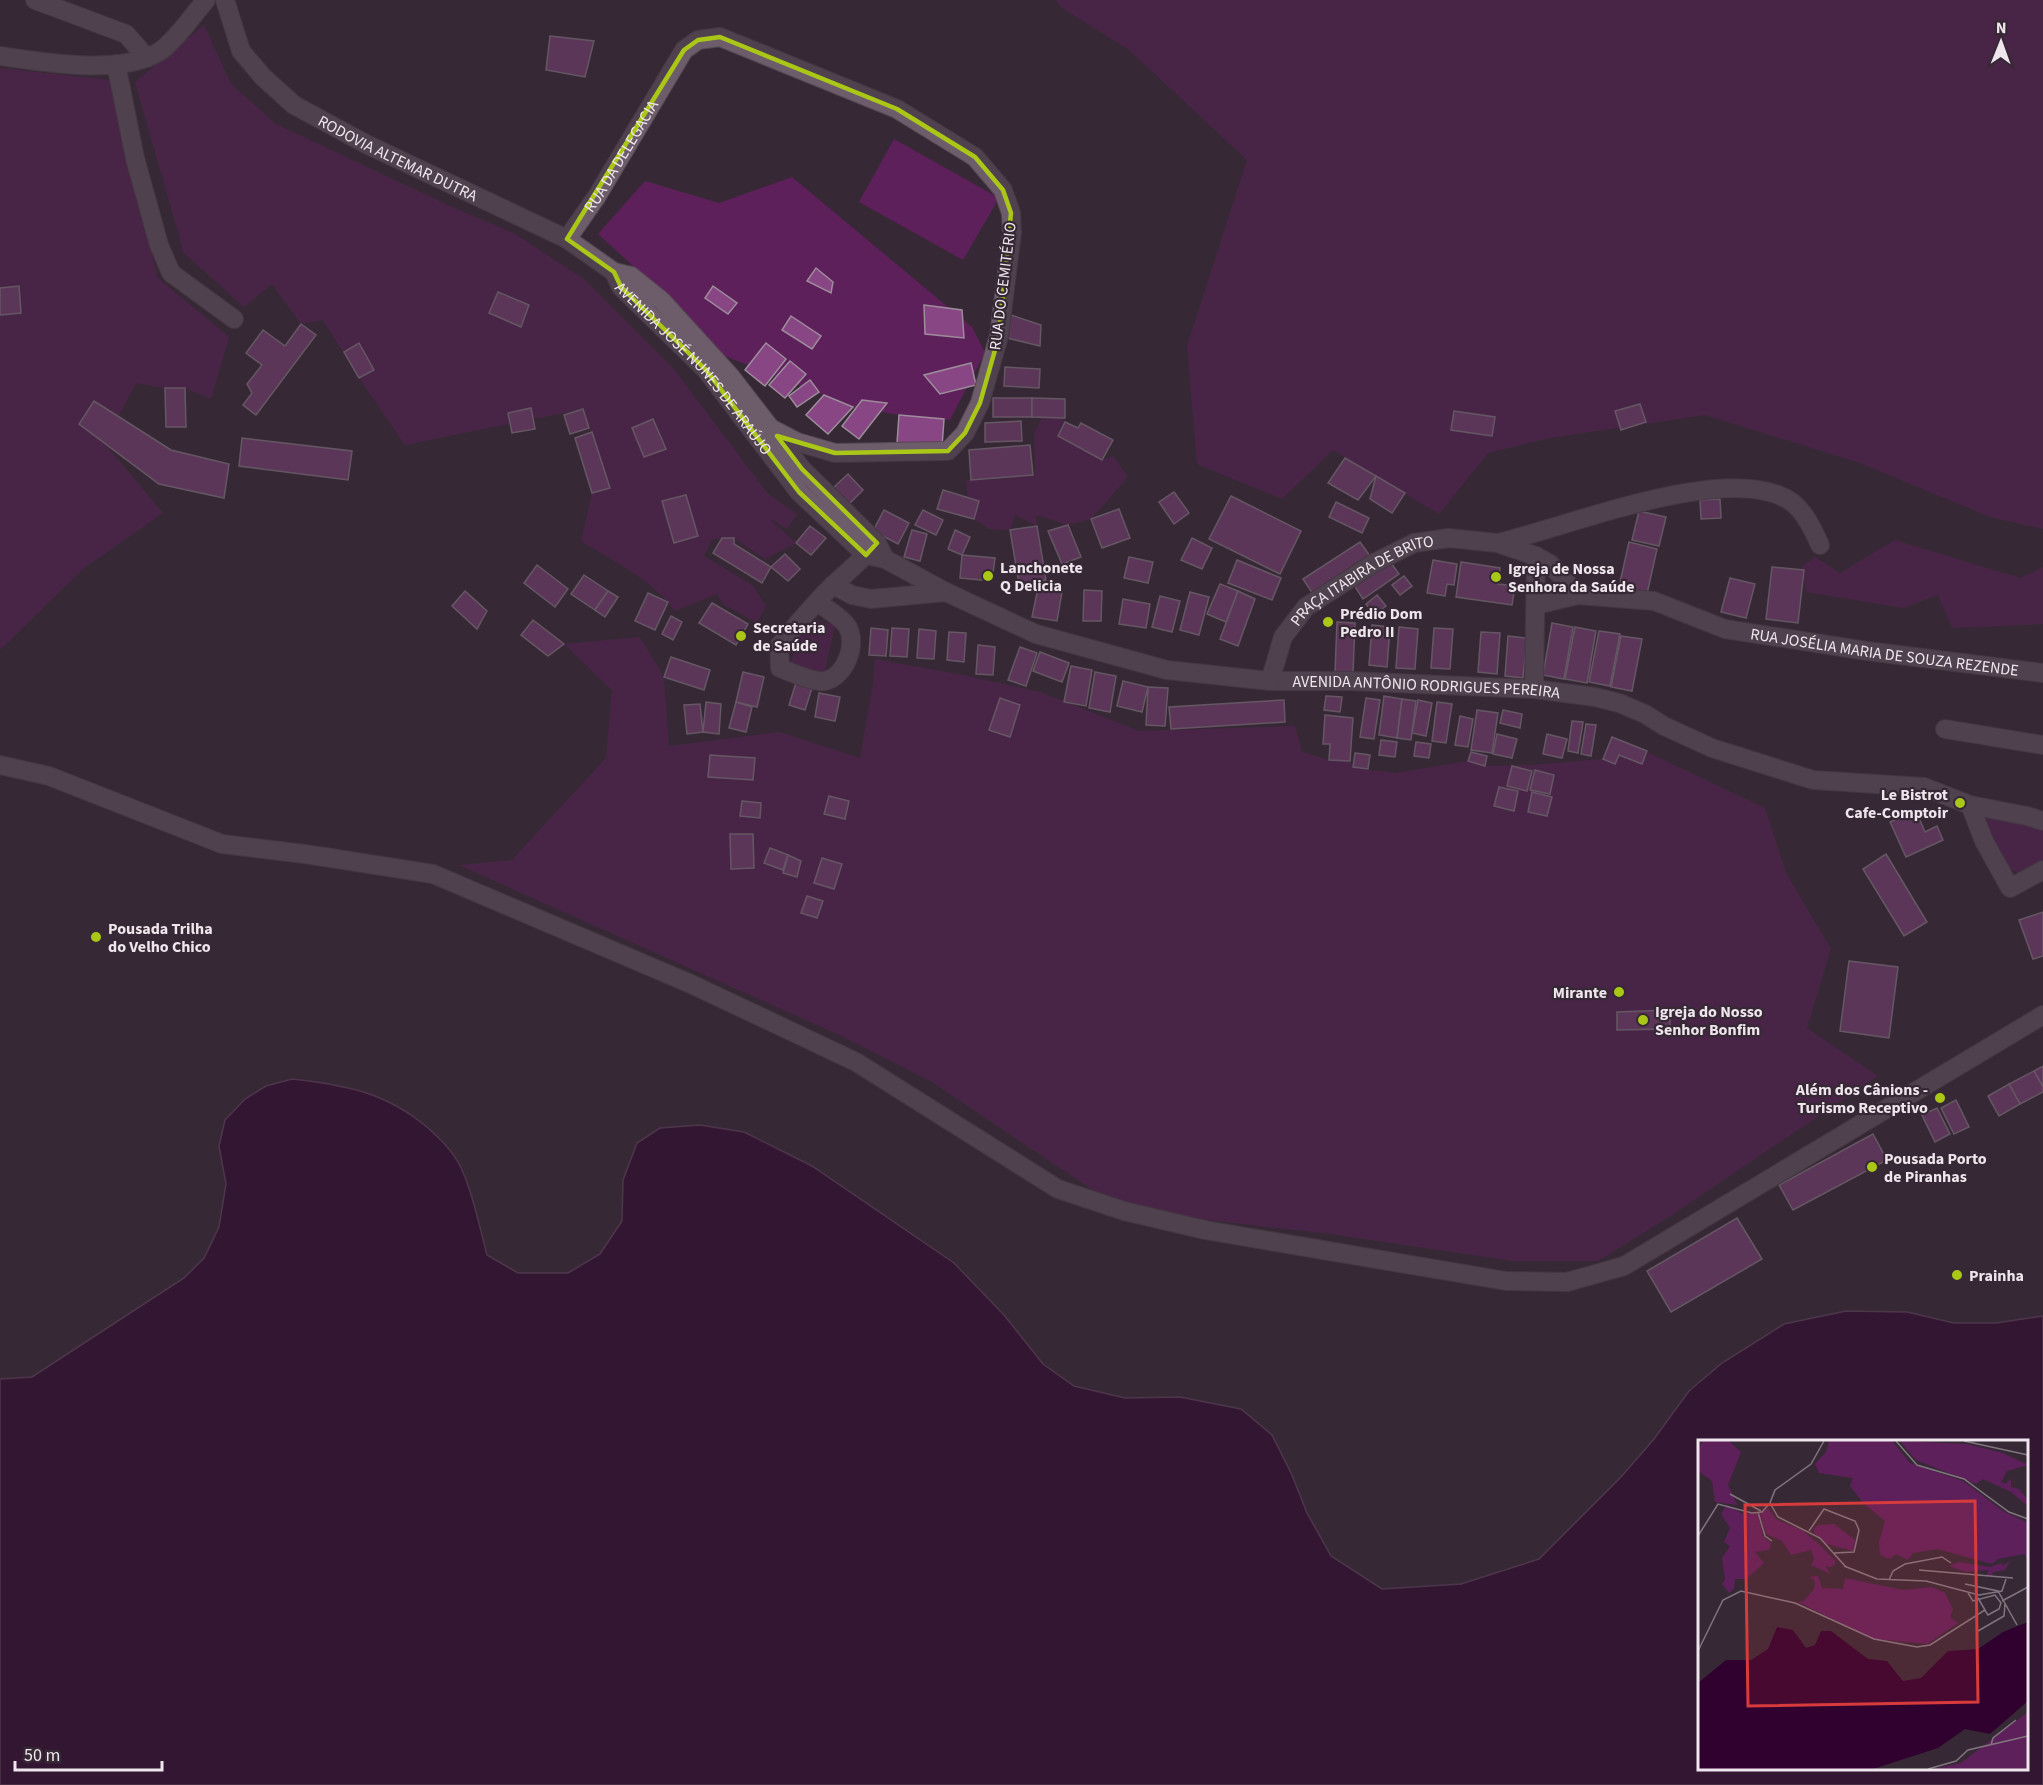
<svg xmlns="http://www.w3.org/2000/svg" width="2043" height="1785" viewBox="0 0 2043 1785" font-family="'Source Sans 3',sans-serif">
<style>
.green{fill:#5e205b}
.water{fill:#30002f;stroke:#694568;stroke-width:1.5;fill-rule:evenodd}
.building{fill:#884684;stroke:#9d8d9b;stroke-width:1.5}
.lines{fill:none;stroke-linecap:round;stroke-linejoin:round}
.minor-casing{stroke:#544852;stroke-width:20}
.minor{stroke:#6d5d6b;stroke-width:18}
.marked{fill:none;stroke:#aac717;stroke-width:4.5;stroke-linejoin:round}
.poi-dot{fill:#aac717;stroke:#362935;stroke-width:2}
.labels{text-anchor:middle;stroke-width:4.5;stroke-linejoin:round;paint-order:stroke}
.street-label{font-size:16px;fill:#efe6ed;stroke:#362935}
.poi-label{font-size:16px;font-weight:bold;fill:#efe6ed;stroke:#362935;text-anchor:start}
.inset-road{fill:none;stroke:#80757f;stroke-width:1.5}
.view{fill:#d83b3c;fill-opacity:0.15;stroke:#d83b3c;stroke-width:3}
.inset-edge{fill:none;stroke:#efe6ed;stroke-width:3}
</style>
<rect width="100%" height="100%" fill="#362935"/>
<g class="green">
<polygon points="1056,0 2043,0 2043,529 1990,517 1860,463 1705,415 1550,438 1488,453 1439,514 1333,450 1282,499 1197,464 1187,346 1247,160 1128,49 1062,8"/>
<path d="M204,25L231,84L276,124L450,206L515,234L584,279L673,368L768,494L797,514L787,529L766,516L796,543L765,559L734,538L712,539L704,556L753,586L766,606L757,623L723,604L717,594L675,611C653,580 613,561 581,541L592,493L610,487L583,409L405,445L359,378L323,320L301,324L272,284L244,307L184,253L135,82Z"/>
<polygon points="0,68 119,81 140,204 158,278 229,337 211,399 185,388 165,388 136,383 118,417 93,401 83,418 163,513 84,568 0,650"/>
<polygon points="894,139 999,198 963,260 859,202"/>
<polygon points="792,177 972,327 985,353 950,420 899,415 853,407 720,354 631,264 598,234 645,181 719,203"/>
<polygon points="1042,418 1065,418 1058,436 1102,460 1113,456 1128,477 1091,519 1068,525 1036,515 1037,526 1015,515 1010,530 989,529 974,519 979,501 968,498 966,480 1004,479 1035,474 1034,434"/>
<polygon points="1895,540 2020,578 2043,567 2043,624 1952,628 1938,595 1903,608 1806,592 1802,566 1815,557 1840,573"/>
<polygon points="805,619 835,625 824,675 790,666"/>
<polygon points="640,637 664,677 669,746 779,732 860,758 873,683 875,659 963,675 1040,692 1139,731 1295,726 1302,752 1329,760 1350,761 1353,768 1396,773 1468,761 1485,766 1531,765 1603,759 1615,764 1619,755 1641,764 1649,753 1765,808 1786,873 1831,949 1807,1028 1878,1076 1669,1217 1598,1261 1513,1261 1323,1233 1124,1211 932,1082 842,1036 459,865 512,860 606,758 612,690 564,644"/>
<polygon points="1987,818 2043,827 2043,861 2033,870 2018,872 2008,868 1989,834"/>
</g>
<path class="water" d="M292,1079C345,1085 386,1092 428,1128C440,1139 450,1148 458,1162C471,1185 480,1229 487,1255L518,1273H568L600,1254L622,1221L623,1180L637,1143L660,1128L700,1125L744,1132L812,1166L954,1263L1004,1315L1043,1364L1074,1386L1125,1398L1180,1397L1241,1409L1272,1435L1292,1475L1307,1513L1331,1556L1382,1589L1461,1584L1539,1559L1621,1477L1654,1439L1689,1391L1722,1363L1784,1324L1846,1311L1907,1312L1954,1323H1996L2043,1316V1785H0V1379L32,1377L184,1278L204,1258L219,1227L226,1184L219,1146L225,1120L245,1099L266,1086ZM1700,1442H2026V1768H1700Z"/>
<g class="building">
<polygon points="550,36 594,41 585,77 546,70"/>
<polygon points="816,268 833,282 831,293 807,281"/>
<polygon points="19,286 21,313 0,315 0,288"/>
<polygon points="713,286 737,303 728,314 705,298"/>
<polygon points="498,292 529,305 521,327 489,313"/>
<polygon points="924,305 962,310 964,338 925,334"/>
<polygon points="1008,314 1041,325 1040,346 999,336"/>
<polygon points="791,316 821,336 812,349 782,330"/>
<polygon points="301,324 316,335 256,415 243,405 252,393 247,384 262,365 246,353 263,330 285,346"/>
<polygon points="359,343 374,370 359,378 344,352"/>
<polygon points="766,343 786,359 765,386 745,370"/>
<polygon points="790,361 806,374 785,398 769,385"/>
<polygon points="971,363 976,385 940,394 924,375"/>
<polygon points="1005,367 1040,369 1039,388 1004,386"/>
<polygon points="810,380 819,392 797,407 789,396"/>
<polygon points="165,388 185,388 186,427 166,427"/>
<polygon points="824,395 853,407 828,434 806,415"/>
<rect x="993" y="398" width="39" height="19"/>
<polygon points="1032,398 1065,399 1065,418 1032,417"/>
<polygon points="862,400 887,403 859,439 842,426"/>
<polygon points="94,401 171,450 229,464 224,498 159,484 79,424"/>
<polygon points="1640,404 1646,422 1621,430 1615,411"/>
<polygon points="531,408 535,429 512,433 508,413"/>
<polygon points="583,409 589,428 570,434 564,415"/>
<polygon points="1454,411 1495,417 1492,436 1451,430"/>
<polygon points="899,415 944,419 942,447 897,443"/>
<polygon points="653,419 666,449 644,457 632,428"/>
<polygon points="1021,421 1022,441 985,442 985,423"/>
<polygon points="1065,422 1078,428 1081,423 1113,440 1102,460 1058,436"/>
<polygon points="592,432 610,488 592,493 575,438"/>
<polygon points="242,438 352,451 348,480 239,466"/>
<polygon points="1030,445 1033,475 971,480 969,450"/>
<polygon points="1345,458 1376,476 1358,500 1328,483"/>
<polygon points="848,474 863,490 849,504 833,488"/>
<polygon points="1376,476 1405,493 1392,513 1370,499"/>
<polygon points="943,490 979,501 974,519 937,509"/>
<polygon points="1174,492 1189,513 1174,524 1159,502"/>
<polygon points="686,495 698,536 674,543 662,501"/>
<polygon points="1231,496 1301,531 1280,574 1209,539"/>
<polygon points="1720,499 1721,518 1701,519 1700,500"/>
<polygon points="1336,502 1369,518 1362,533 1329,517"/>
<polygon points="1119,509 1130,538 1102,548 1091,519"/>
<polygon points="884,510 909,523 898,544 873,531"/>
<polygon points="923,510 943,520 936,535 915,525"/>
<polygon points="1639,511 1666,517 1659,546 1632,540"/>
<polygon points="1068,525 1081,557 1062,564 1048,531"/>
<polygon points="810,526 826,538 811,555 796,543"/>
<polygon points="1037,526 1046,580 1019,584 1010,530"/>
<polygon points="912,530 927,534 920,561 904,557"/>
<polygon points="955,530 970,537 962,555 948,549"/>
<polygon points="722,538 734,538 734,544 771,567 762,583 713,553"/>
<polygon points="1192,538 1212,548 1202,569 1181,560"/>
<polygon points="1360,542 1370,556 1313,594 1303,579"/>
<polygon points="1629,542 1657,549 1647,594 1619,587"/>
<polygon points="785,554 800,569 788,581 771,567"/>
<polygon points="962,555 995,558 992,581 960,578"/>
<polygon points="1129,557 1153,562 1148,583 1124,578"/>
<polygon points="1237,560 1281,578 1272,600 1228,583"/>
<polygon points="1389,560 1399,574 1363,599 1354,585"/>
<polygon points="1433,560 1457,564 1454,585 1447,584 1445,596 1427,593"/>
<polygon points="1461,562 1500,568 1498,584 1515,586 1512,605 1456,597"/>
<polygon points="537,565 568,589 555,607 524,583"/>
<polygon points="1772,567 1804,570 1798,623 1766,619"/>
<polygon points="584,575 608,591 595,610 571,594"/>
<polygon points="1404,576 1412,586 1400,595 1392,585"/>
<polygon points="1730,578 1755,584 1746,618 1721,612"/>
<polygon points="1220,584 1238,591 1226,622 1207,614"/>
<polygon points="1038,588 1062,592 1057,621 1032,617"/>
<polygon points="1084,590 1102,591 1101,621 1083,621"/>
<polygon points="465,591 487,611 477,629 452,606"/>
<polygon points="608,591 618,597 605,617 595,610"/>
<polygon points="1238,591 1255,599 1238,646 1220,639"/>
<polygon points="1190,592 1209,597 1199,635 1180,630"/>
<polygon points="648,593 668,602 655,630 635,621"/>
<polygon points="1377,595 1386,606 1375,615 1366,604"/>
<polygon points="1160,596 1180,601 1172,632 1152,627"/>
<polygon points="1123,599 1150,604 1146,628 1119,624"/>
<polygon points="712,603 748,624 736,645 699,623"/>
<polygon points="671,616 682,622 673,640 662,634"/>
<polygon points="533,620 564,644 548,656 521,635"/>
<polygon points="1337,622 1355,623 1353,673 1335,672"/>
<polygon points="1552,623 1573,627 1564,679 1543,675"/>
<polygon points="1372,625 1390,627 1387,667 1369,665"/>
<polygon points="1399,627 1418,629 1415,669 1396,668"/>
<polygon points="1575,627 1596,631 1587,683 1565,679"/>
<polygon points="871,628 888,630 886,656 869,655"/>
<polygon points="892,628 909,629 907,657 890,656"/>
<polygon points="1434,628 1453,629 1450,669 1431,668"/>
<polygon points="919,629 936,631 934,659 917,658"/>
<polygon points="1599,631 1620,634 1610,686 1589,682"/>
<polygon points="949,632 966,633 964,662 947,660"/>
<polygon points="1481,632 1500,633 1497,674 1478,672"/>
<polygon points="1508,636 1527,638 1523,678 1505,676"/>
<polygon points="1621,636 1642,639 1632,691 1611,687"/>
<polygon points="978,645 995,647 993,675 976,674"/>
<polygon points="1020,647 1037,653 1026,686 1008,680"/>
<polygon points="1040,652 1069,663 1062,682 1033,671"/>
<polygon points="671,657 710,670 704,690 664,677"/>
<polygon points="1071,666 1092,670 1086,706 1064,702"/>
<polygon points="743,672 764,677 757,707 736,702"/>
<polygon points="1095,672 1116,676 1110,712 1089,708"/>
<polygon points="1123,681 1148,687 1142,712 1117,706"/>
<polygon points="796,683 812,688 805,710 789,705"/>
<polygon points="1148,687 1168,688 1165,726 1146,725"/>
<polygon points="819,693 840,697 835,721 815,717"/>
<polygon points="1326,696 1342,697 1340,712 1324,710"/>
<polygon points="1384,696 1402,699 1397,738 1379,735"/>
<polygon points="1000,698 1020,705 1010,737 989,730"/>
<polygon points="1366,698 1380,700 1374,739 1360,737"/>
<polygon points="1402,699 1416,701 1411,740 1397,738"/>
<polygon points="1284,700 1285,722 1171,729 1169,707"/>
<polygon points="1418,700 1432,703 1426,736 1412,733"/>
<polygon points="706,702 721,704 719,734 703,732"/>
<polygon points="736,702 752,707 746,732 729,728"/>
<polygon points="1437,702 1452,704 1446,743 1432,741"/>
<polygon points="700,704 703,732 687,734 684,705"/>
<polygon points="1477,710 1498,713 1492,753 1471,750"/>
<polygon points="1503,710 1522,714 1520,728 1500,723"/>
<polygon points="1325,715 1353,718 1350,761 1329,760 1330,744 1323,744"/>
<polygon points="1460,716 1473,719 1468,747 1455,745"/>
<polygon points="1572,721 1583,722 1578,753 1568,751"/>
<polygon points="1586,724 1596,725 1591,756 1581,754"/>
<polygon points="1497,734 1517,739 1512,758 1493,754"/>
<polygon points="1547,734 1567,739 1562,758 1543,754"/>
<polygon points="1612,737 1647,751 1642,764 1619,755 1615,764 1603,759"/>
<polygon points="1381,740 1397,742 1395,757 1379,755"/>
<polygon points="1416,742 1431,744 1429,758 1414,756"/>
<polygon points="1471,752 1487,756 1485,766 1468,761"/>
<polygon points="1355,753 1370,755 1368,769 1353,767"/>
<polygon points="710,755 755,758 753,780 708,777"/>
<polygon points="1512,766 1532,771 1527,791 1507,786"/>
<polygon points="1535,770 1554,775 1550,794 1530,790"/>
<polygon points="1499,787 1518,791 1514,811 1494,806"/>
<polygon points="1532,792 1552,797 1547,816 1528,812"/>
<polygon points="829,796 849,801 845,819 824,814"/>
<polygon points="742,801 761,803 760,818 740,816"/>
<polygon points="1916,811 1925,832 1937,826 1943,840 1906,857 1890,822"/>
<polygon points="730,834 753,834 754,868 731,869"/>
<polygon points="770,848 788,855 783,870 764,863"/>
<polygon points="1886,854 1927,922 1904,936 1863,869"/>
<polygon points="788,855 801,861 797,877 783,873"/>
<polygon points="822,858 842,864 834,889 814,883"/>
<polygon points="807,896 823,901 817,918 801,913"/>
<polygon points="2043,912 2043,956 2033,959 2019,920"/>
<polygon points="1849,961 1898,967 1889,1038 1840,1031"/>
<polygon points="1670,1010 1670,1029 1617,1030 1617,1012"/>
<polygon points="2043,1066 2043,1087 2034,1071"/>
<polygon points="2034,1071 2043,1087 2043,1092 2020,1104 2009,1084"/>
<polygon points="2009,1084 2020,1104 1999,1116 1988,1096"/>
<polygon points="1956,1100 1969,1127 1954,1134 1941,1108"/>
<polygon points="1937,1108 1950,1134 1935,1142 1922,1115"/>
<polygon points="1873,1134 1887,1160 1793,1210 1779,1185"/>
<polygon points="1737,1218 1762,1259 1671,1312 1647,1271"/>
</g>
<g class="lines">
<g class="minor-casing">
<g id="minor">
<polyline points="35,0 126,34 147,58"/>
<path id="s1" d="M225,0L241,51L263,77L294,105L366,144L567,239L614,272L631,276L662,301L731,377L802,469L877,543L885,559"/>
<path d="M0,56C42,62 127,77 163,49C178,37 193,15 206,0"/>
<polyline points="116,64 135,158 159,245 171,273 234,319"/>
<path id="s2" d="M567,239L597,196L684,50L698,40L720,37L897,109L975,157L1003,190L1011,213L1012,233L999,336L980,403L965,433L948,451L835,453L797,442L770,428"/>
<path id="s3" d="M614,272L621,287L706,370L799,492L866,555"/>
<path d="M1497,543C1566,528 1733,458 1793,503C1806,514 1813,530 1820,545"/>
<path id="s4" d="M866,555L885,559L946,592L1036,634L1167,670L1270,681H1350L1534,689L1595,697L1619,703L1645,714L1664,726L1712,748L1813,780L1924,787L1970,805L2027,816L2043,821"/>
<polyline points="833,585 852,595 871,599 946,592"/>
<path d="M818,602C826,609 841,617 847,626C858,643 846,676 825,681C815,683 790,672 780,668L779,646C796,625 813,605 832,586C846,573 861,561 873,547"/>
<path id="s5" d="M1536,605L1578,595L1654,601L1725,629L1867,651L2043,673"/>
<path id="s6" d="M1270,681L1283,637L1306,607L1374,563L1414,543L1449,538L1497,543L1536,556L1550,564L1578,595"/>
<polyline points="1534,689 1536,556"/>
<polyline points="1945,729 2043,745"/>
<polyline points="0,765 49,776 222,844 305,854 433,874 691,984 856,1062 1058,1189 1124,1211 1205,1230 1506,1281 1567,1282 1624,1266 2043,1015"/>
<polyline points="1970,805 1984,841 2010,888 2043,870"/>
</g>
</g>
<use href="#minor" class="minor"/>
</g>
<path d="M0 0H2043V1785H0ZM720,37L897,109L975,157L1003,190L1011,213L999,336L980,403L965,433L948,451L835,453L777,436L802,469L877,543L866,555L799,492L706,370L621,287L614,272L567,239L684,50L698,40Z" fill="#362935" fill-opacity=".55" fill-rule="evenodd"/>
<path class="marked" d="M720,37L897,109L975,157L1003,190L1011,213L999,336L980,403L965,433L948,451L835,453L777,436L802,469L877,543L866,555L799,492L706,370L621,287L614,272L567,239L684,50L698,40Z"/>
<g class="poi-dot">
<circle cx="988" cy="576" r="6"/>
<circle cx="1496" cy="577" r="6"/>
<circle cx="1328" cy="622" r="6"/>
<circle cx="741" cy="636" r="6"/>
<circle cx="1960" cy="803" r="6"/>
<circle cx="96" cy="937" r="6"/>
<circle cx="1619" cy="992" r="6"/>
<circle cx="1643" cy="1020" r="6"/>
<circle cx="1940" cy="1098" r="6"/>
<circle cx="1872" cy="1167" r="6"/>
<circle cx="1957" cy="1275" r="6"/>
</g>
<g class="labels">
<g class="street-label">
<text dy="6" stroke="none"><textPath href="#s2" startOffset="99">RUA DA DELEGACIA</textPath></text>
<text dy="6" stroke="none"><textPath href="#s1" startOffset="246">RODOVIA ALTEMAR DUTRA</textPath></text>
<text transform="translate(1002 286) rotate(-83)" y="6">RUA DO CEMITÉRIO</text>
<text dy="6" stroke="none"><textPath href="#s3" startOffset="126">AVENIDA JOSÉ NUNES DE ARAÚJO</textPath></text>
<text dy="6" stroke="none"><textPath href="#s6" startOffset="146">PRAÇA ITABIRA DE BRITO</textPath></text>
<text dy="6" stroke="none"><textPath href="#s5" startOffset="357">RUA JOSÉLIA MARIA DE SOUZA REZENDE</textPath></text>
<text dy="6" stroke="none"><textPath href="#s4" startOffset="584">AVENIDA ANTÔNIO RODRIGUES PEREIRA</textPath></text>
</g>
<g class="poi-label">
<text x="1000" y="573">Lanchonete<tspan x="1000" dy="18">Q Delicia</tspan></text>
<text x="1508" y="574">Igreja de Nossa<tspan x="1508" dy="18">Senhora da Saúde</tspan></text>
<text x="1340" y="619">Prédio Dom<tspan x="1340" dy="18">Pedro II</tspan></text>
<text x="753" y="633">Secretaria<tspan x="753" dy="18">de Saúde</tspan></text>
<text x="1948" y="800" text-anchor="end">Le Bistrot<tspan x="1948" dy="18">Cafe-Comptoir</tspan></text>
<text x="108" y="934">Pousada Trilha<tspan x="108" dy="18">do Velho Chico</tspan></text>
<text x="1607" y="998" text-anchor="end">Mirante</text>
<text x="1655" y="1017">Igreja do Nosso<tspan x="1655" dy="18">Senhor Bonfim</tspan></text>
<text x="1928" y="1095" text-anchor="end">Além dos Cânions -<tspan x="1928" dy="18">Turismo Receptivo</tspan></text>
<text x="1884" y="1164">Pousada Porto<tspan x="1884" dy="18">de Piranhas</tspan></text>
<text x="1969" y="1281">Prainha</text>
</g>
</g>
<g transform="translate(1698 1440)">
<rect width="330" height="330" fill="#362935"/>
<path d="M5,1H31L43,12L30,45L39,65L17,62L14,41L0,31V9ZM131,1H194L212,23L265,41L305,71L330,83V119L326,114L300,119L294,124L239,109L215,113L210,120L198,114L192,119L182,115L181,102L187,81L166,64L152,46L155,38L121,33L117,24L128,12ZM202,1L269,4L305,13L330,25L309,31L303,42L307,44L313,39V47L321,49L330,60V66L313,52L285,39L278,44L218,20ZM29,65L43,73L60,74L65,96L73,103L71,110L57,112L66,123L48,139H37L36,149L31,153L24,144L27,139L24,118L32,106L26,102L32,88L23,74ZM70,68L78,79L105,91L123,106L138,122L134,127L127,126L133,134L113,125L116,119L113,110L93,115L84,101L68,94L62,74ZM136,84L157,100L155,111L129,104L145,126L115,91L120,85ZM313,120L307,130L295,132L294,136H288L291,130L268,132L251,126L261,122L292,127L303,123L305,126ZM120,136L124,148L145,149L147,138L205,150L234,147L247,153L255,169L252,177L260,183L229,204L176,199L100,162L106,161L116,149L117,142L112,137ZM330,272V329H236L263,323Z" fill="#5e205b"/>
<path d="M330,182V261L292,294L267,289L240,308L175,329H0V243L28,220H53L70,209L79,187L95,190L108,208L117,205L123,191H133L170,219L189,221L205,241L223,238L250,211L280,209L305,192Z" fill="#30002f"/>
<path class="inset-road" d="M126,1L113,24L77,50L72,63L80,77L122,98L148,127M198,1L219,25L266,39L311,72L330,79M266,1L330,15M32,54L63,71M60,72L67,96L74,101M111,91L126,69L157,81L161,90L156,112L136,113M0,96L20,64L54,73L64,72L71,64M146,126L179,139L228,141L281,155L304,151L308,139M221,130L315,138M191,140L195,131L207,124L244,117L253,123M267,144L300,151L319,185M270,153L275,161L297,155L303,163L301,169L290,175L286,169M304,161L330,147M280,191L306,176L307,164M0,211L25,160L43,151L97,163L176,199L219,207L232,205L287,170L280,158M293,305L295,298L318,280M230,329L258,321L270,310L330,296"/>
<path class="view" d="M277,61L280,262L50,266L47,65Z"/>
<rect width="330" height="330" class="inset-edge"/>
</g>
<g transform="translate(2001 42) rotate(1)" stroke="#362935" stroke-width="4.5" paint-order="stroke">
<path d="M0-4.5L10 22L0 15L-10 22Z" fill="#efe6ed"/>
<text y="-9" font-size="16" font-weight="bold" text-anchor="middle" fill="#efe6ed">N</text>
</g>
<path d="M15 1761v9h147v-9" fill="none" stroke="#efe6ed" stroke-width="3"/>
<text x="24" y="1761" font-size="18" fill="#efe6ed" stroke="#362935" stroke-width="4.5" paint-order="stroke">50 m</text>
</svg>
